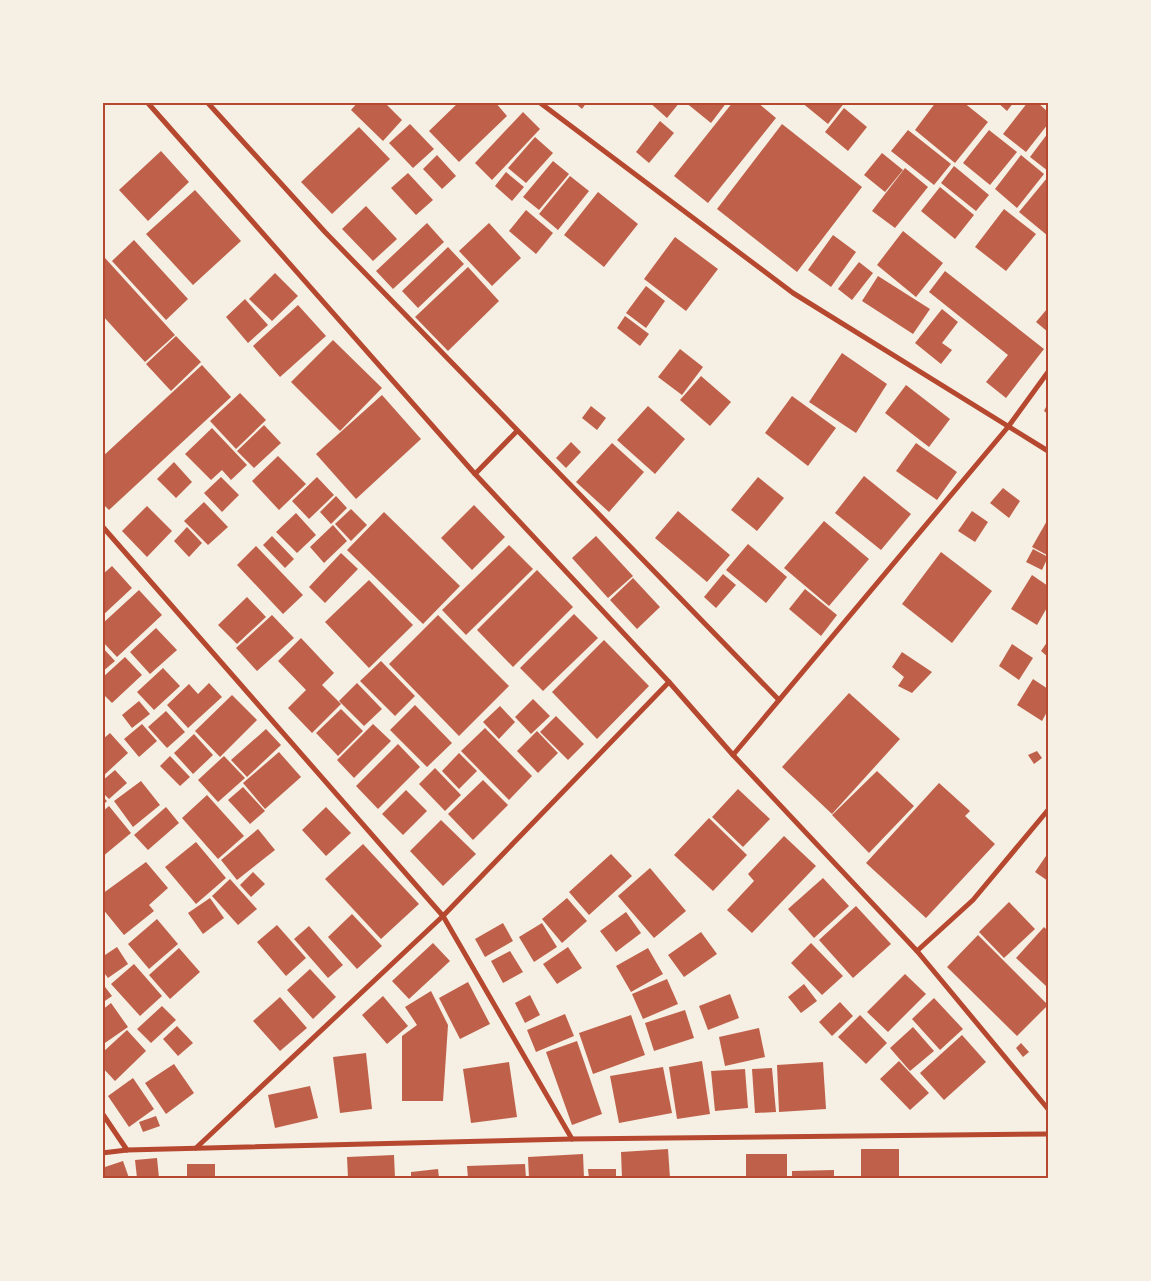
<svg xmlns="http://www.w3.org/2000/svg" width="1151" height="1281" viewBox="0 0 1151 1281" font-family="'PT Sans',sans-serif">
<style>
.building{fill:#bf614a}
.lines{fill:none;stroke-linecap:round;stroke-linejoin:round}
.minor{stroke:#b5482f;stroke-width:5}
.neatline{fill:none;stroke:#b5482f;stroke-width:2}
</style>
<rect width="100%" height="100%" fill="#f6efe4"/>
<g class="building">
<polygon points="358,102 384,102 402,120 383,141 351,110"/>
<polygon points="459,102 495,102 507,116 459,162 429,131"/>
<polygon points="574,102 587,102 582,109"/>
<polygon points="649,102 680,102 667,118"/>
<polygon points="685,102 727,102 711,123"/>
<polygon points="733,102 757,102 776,118 708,203 674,176"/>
<polygon points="801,102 845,102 828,124"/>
<polygon points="936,102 963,102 988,122 955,163 915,130"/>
<polygon points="997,102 1014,102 1007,111"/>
<polygon points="1028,102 1037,102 1048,112 1048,124 1026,152 1003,134"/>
<polygon points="844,108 867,127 848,151 825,132"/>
<polygon points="523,112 540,129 492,180 475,163"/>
<polygon points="660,121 674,133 649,163 636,152"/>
<polygon points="410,124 434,149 413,168 389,143"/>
<polygon points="782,124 862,187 797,272 717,209"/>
<polygon points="359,127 390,159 332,214 301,182"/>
<polygon points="908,130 951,164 934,185 891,151"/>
<polygon points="989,130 1017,152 990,185 963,163"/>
<polygon points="1048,133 1048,171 1030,157"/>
<polygon points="535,137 553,153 526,183 508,168"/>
<polygon points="161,151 189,182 148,221 119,190"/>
<polygon points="882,153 903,170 885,192 864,175"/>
<polygon points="437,155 456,176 442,189 423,169"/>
<polygon points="1021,155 1044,174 1017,208 995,189"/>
<polygon points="553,161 569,174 539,210 523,197"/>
<polygon points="954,166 989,195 976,211 941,183"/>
<polygon points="905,168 928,187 895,228 872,211"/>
<polygon points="506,172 524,187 512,201 495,186"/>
<polygon points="408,173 433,200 416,215 391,188"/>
<polygon points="570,176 589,191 558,230 539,214"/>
<polygon points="1047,178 1048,179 1048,236 1019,212"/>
<polygon points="940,187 974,215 955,239 921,211"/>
<polygon points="195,190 241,241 193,285 146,234"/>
<polygon points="598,192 638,224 604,267 564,235"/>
<polygon points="366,206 397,239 373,261 342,229"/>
<polygon points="1004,209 1036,234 1006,271 975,247"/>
<polygon points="526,210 553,233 536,254 509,231"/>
<polygon points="427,223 444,242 393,289 376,271"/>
<polygon points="489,223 521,258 492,286 459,251"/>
<polygon points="903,231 943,263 916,297 877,265"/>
<polygon points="833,235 856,252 831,287 808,270"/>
<polygon points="675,237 718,269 686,311 644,279"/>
<polygon points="134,240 188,299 166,320 112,261"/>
<polygon points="448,247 464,264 418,308 402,291"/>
<polygon points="105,258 175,335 145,362 102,315 102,261"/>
<polygon points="859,262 873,273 852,300 838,289"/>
<polygon points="468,267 499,301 448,351 415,317"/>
<polygon points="945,271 1044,349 1006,398 986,382 1008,355 929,292"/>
<polygon points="275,273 298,296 272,321 249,299"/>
<polygon points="878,276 930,309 913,334 862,301"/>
<polygon points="646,286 665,301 646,328 626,313"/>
<polygon points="245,299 268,325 248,343 226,317"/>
<polygon points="298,305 326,336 280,377 253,346"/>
<polygon points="942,309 958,322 942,343 952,350 941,364 915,343"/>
<polygon points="1047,309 1048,310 1048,332 1036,322"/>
<polygon points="625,316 649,334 640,346 617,328"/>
<polygon points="176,336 201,362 171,391 146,364"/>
<polygon points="333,340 382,388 340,431 291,382"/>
<polygon points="680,349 703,367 682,395 658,377"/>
<polygon points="842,353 887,384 856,433 809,402"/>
<polygon points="202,365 231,397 109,510 102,503 102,457"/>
<polygon points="701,376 731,402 710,426 680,400"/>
<polygon points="906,385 950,419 929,447 885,413"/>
<polygon points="240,393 266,420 236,449 210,421"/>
<polygon points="382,395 421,439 356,499 316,454"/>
<polygon points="792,396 836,428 808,466 765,433"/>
<polygon points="1048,403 1048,414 1044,411"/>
<polygon points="591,406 606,418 597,430 582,418"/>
<polygon points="648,406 685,439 655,474 617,440"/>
<polygon points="264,425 281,443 254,468 237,451"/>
<polygon points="212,428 247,465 231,480 222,470 211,480 185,454"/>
<polygon points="571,442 581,452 566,468 556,458"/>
<polygon points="612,443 644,472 609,512 576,482"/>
<polygon points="916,443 957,472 937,500 896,471"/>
<polygon points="278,456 306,484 279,510 252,481"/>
<polygon points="174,462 192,482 176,498 157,479"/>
<polygon points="864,476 911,514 881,550 835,513"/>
<polygon points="221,477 239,495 222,512 204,493"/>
<polygon points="317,477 334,495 309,519 292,501"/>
<polygon points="758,477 784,498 757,531 731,510"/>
<polygon points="1003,488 1020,501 1009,518 990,503"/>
<polygon points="336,496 347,508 331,524 320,512"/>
<polygon points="204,502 228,527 208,545 184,521"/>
<polygon points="474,505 505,537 472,570 441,538"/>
<polygon points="147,506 172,531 147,557 122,531"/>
<polygon points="351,509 367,525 351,541 335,524"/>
<polygon points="678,511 730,555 707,582 655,538"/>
<polygon points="972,511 988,522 975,542 958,531"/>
<polygon points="384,512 460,586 423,624 347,550"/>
<polygon points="296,513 316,535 297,553 276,532"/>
<polygon points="1048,519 1048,552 1047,555 1032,547"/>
<polygon points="824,521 869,559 829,606 784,568"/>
<polygon points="333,525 347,541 324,563 310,547"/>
<polygon points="187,527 202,543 189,557 174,541"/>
<polygon points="272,536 294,559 285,568 263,545"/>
<polygon points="596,536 633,576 608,598 572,558"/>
<polygon points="748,544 787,577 766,603 726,570"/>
<polygon points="509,545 533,569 466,635 442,610"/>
<polygon points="256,546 303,595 283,614 237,565"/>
<polygon points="1033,549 1048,557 1042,570 1026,562"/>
<polygon points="941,552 992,591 952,643 902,604"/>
<polygon points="341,553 358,569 325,603 309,587"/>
<polygon points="112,566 132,588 102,616 102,575"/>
<polygon points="537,570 573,607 513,667 477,630"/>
<polygon points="723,574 736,585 716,608 704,597"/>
<polygon points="1032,575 1048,586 1048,606 1037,625 1011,609"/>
<polygon points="633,578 660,607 637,629 610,600"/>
<polygon points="369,580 413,625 369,668 325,622"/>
<polygon points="805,589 837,615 821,636 789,609"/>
<polygon points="139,590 162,615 117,657 102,641 102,624"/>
<polygon points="247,597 266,617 237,644 218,625"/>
<polygon points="574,614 598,638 543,691 520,668"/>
<polygon points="272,615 294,638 257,671 236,648"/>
<polygon points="438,615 509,686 459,736 389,664"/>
<polygon points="156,628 177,650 150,674 130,652"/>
<polygon points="301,638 334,673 322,685 341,704 312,733 288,708 306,690 278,661"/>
<polygon points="604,640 649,686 597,739 552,692"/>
<polygon points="1048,641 1048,657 1041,651"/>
<polygon points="1012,644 1033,658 1019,680 999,666"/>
<polygon points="102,647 115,661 102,672"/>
<polygon points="902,652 932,672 912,693 898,686 904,677 892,667"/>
<polygon points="125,657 142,675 112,703 102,693 102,678"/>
<polygon points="381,661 415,696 395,716 360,681"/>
<polygon points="163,668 180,686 154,710 137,692"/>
<polygon points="1033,679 1048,689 1048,710 1042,721 1017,705"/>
<polygon points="209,683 222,697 188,728 167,705 189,684 198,694"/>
<polygon points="357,683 382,709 364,726 339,701"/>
<polygon points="849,693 900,739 832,814 782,767"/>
<polygon points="232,695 257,720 220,757 195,731"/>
<polygon points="533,699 550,716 531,734 515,717"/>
<polygon points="139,701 150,714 132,728 122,715"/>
<polygon points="415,705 452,743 427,767 390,730"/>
<polygon points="500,706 515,722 499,739 483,722"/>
<polygon points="341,709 363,731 338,756 316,733"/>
<polygon points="166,711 185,732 167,748 148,727"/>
<polygon points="556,716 584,744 568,760 540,732"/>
<polygon points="142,724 157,741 139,757 124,739"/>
<polygon points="373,724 391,741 354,778 337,760"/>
<polygon points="485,728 532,776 509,800 461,751"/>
<polygon points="266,729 281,745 247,777 231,760"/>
<polygon points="537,731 558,753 538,773 517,751"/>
<polygon points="110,733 128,753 102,777 102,740"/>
<polygon points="194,734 213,755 193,774 174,753"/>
<polygon points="398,744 420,767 378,809 356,786"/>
<polygon points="1037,751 1042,758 1034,764 1028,755"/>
<polygon points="279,752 301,777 265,809 243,783"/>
<polygon points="459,753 477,771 459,789 442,771"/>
<polygon points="170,756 190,777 180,786 160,766"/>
<polygon points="224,756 245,778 218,802 198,780"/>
<polygon points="435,768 461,795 445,811 419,784"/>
<polygon points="115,770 127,783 109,799 102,792 102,781"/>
<polygon points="877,771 914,806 869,853 832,815"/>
<polygon points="483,780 508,805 473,840 448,814"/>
<polygon points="141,781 160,805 133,827 114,801"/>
<polygon points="939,783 970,811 965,816 995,844 926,918 866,863"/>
<polygon points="243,787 265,811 250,824 228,800"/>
<polygon points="738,789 770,819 743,847 712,817"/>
<polygon points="406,790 427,811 403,835 382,814"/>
<polygon points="207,795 244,836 218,859 182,818"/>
<polygon points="102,796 107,801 102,806"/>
<polygon points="109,806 131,833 102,857 102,812"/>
<polygon points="166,807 179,823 148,850 134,835"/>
<polygon points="326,807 351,833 326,856 302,830"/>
<polygon points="709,818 747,855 713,891 674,855"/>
<polygon points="441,820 476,854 443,886 410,851"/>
<polygon points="258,829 275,850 237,880 221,860"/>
<polygon points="784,836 816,866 752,933 727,910 754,881 748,874"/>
<polygon points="196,842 226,878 196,904 165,867"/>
<polygon points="363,844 419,904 381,939 325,879"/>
<polygon points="1048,853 1048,881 1035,872"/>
<polygon points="611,854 632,876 589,915 569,892"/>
<polygon points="146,862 168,888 149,905 154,911 124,935 102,908 102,894"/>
<polygon points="650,868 686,911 654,938 618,896"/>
<polygon points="253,872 265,884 251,897 240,885"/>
<polygon points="823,878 849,906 814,938 788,909"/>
<polygon points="230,879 257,909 238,925 212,896"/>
<polygon points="210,898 224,918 203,934 188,913"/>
<polygon points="567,898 587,921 562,943 542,919"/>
<polygon points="1009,902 1035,929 1004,958 979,932"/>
<polygon points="856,906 891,944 853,978 819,940"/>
<polygon points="626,912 641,933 616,952 600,931"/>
<polygon points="352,914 382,946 357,969 328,937"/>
<polygon points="157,919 178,944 149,969 128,944"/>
<polygon points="503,923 513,941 485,957 475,939"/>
<polygon points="542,923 557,947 534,962 519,937"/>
<polygon points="277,925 306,958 286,976 257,942"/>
<polygon points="309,926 343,965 328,978 294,939"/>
<polygon points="1044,927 1048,931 1048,983 1046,986 1016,958"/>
<polygon points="701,932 717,954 684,977 668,955"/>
<polygon points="978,935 1048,1005 1017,1036 947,967"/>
<polygon points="433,943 450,961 409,999 392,981"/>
<polygon points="811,943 843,976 822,995 791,963"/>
<polygon points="117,947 128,964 108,978 102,970 102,957"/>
<polygon points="568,947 582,968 557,984 543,964"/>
<polygon points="179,948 200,972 170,999 149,975"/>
<polygon points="648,948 663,974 631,992 616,966"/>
<polygon points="510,951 523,972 503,983 491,961"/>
<polygon points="134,964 162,996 140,1016 111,984"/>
<polygon points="310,969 336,997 313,1019 287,990"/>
<polygon points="905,974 926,994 888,1032 867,1012"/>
<polygon points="667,979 678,1004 643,1019 632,994"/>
<polygon points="468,982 490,1024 460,1039 439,998"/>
<polygon points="102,983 112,996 102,1003"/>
<polygon points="804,984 817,1001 801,1013 788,997"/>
<polygon points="431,991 448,1025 443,1101 402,1101 402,1036 417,1025 405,1007"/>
<polygon points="730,994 739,1018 708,1030 699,1006"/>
<polygon points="530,995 540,1015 525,1023 515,1003"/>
<polygon points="383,996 408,1026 387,1044 362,1015"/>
<polygon points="280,997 307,1028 280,1051 253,1021"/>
<polygon points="934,998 963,1029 940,1050 912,1019"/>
<polygon points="840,1002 853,1016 832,1036 819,1022"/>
<polygon points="111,1003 128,1027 102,1045 102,1010"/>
<polygon points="162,1006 176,1020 151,1043 137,1029"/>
<polygon points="685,1010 694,1038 654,1051 645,1023"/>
<polygon points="565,1014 574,1036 536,1052 527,1030"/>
<polygon points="631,1015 645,1055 593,1074 579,1033"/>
<polygon points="860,1015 887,1043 866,1064 838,1037"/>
<polygon points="177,1026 193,1043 178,1056 163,1039"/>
<polygon points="913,1027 934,1051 910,1071 890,1048"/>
<polygon points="759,1028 765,1057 725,1066 719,1037"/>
<polygon points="127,1030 146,1051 115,1081 102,1067 102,1053"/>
<polygon points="962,1035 986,1062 944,1100 920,1073"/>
<polygon points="577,1041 602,1114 572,1125 546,1052"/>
<polygon points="1021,1043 1029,1052 1023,1057 1016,1048"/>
<polygon points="366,1053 372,1109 340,1113 333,1057"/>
<polygon points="702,1061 710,1114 677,1119 669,1067"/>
<polygon points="899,1061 929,1093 910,1110 880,1079"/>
<polygon points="509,1062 517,1117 471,1123 463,1069"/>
<polygon points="823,1062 826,1109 779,1112 777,1065"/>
<polygon points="174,1064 194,1093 166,1114 145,1083"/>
<polygon points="663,1067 672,1113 619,1123 610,1076"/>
<polygon points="772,1068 776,1112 755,1113 752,1069"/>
<polygon points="745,1069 748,1108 715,1111 711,1071"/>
<polygon points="133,1078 154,1109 129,1127 108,1096"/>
<polygon points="310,1086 318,1118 275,1128 268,1095"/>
<polygon points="156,1116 160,1126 143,1132 139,1122"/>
<polygon points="668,1149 670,1178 622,1178 621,1152"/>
<rect x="861" y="1149" width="38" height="29"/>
<polygon points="583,1154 584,1178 529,1178 528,1157"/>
<rect x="746" y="1154" width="41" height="24"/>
<polygon points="394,1155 395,1178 348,1178 347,1157"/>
<polygon points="157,1158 159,1178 137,1178 135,1160"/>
<polygon points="123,1161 129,1178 102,1178 102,1168"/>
<rect x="187" y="1164" width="28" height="14"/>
<polygon points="525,1164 526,1178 468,1178 467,1166"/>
<polygon points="438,1169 439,1178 411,1178 411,1172"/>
<polygon points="588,1169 616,1169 616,1178 589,1178"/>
<polygon points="834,1170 834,1178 792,1178 792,1171"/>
</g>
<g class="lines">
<g class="minor">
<polyline points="147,102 475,474 669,682 733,755 917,951 1048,1109"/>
<polyline points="207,102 325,232 779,700"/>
<polyline points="539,102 793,293 1048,451"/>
<polyline points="475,474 517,431"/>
<polyline points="102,526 443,916 572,1139"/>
<polyline points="733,755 1008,427 1048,372"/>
<polyline points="917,951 973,900 1048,810"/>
<polyline points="102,1113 127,1150"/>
<polyline points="196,1148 443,916 669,682"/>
<polyline points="102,1153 127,1150 572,1139 1048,1134"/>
</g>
</g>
<rect width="1151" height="1281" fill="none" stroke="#f6efe4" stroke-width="208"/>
<rect x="104" y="104" width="943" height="1073" class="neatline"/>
</svg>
